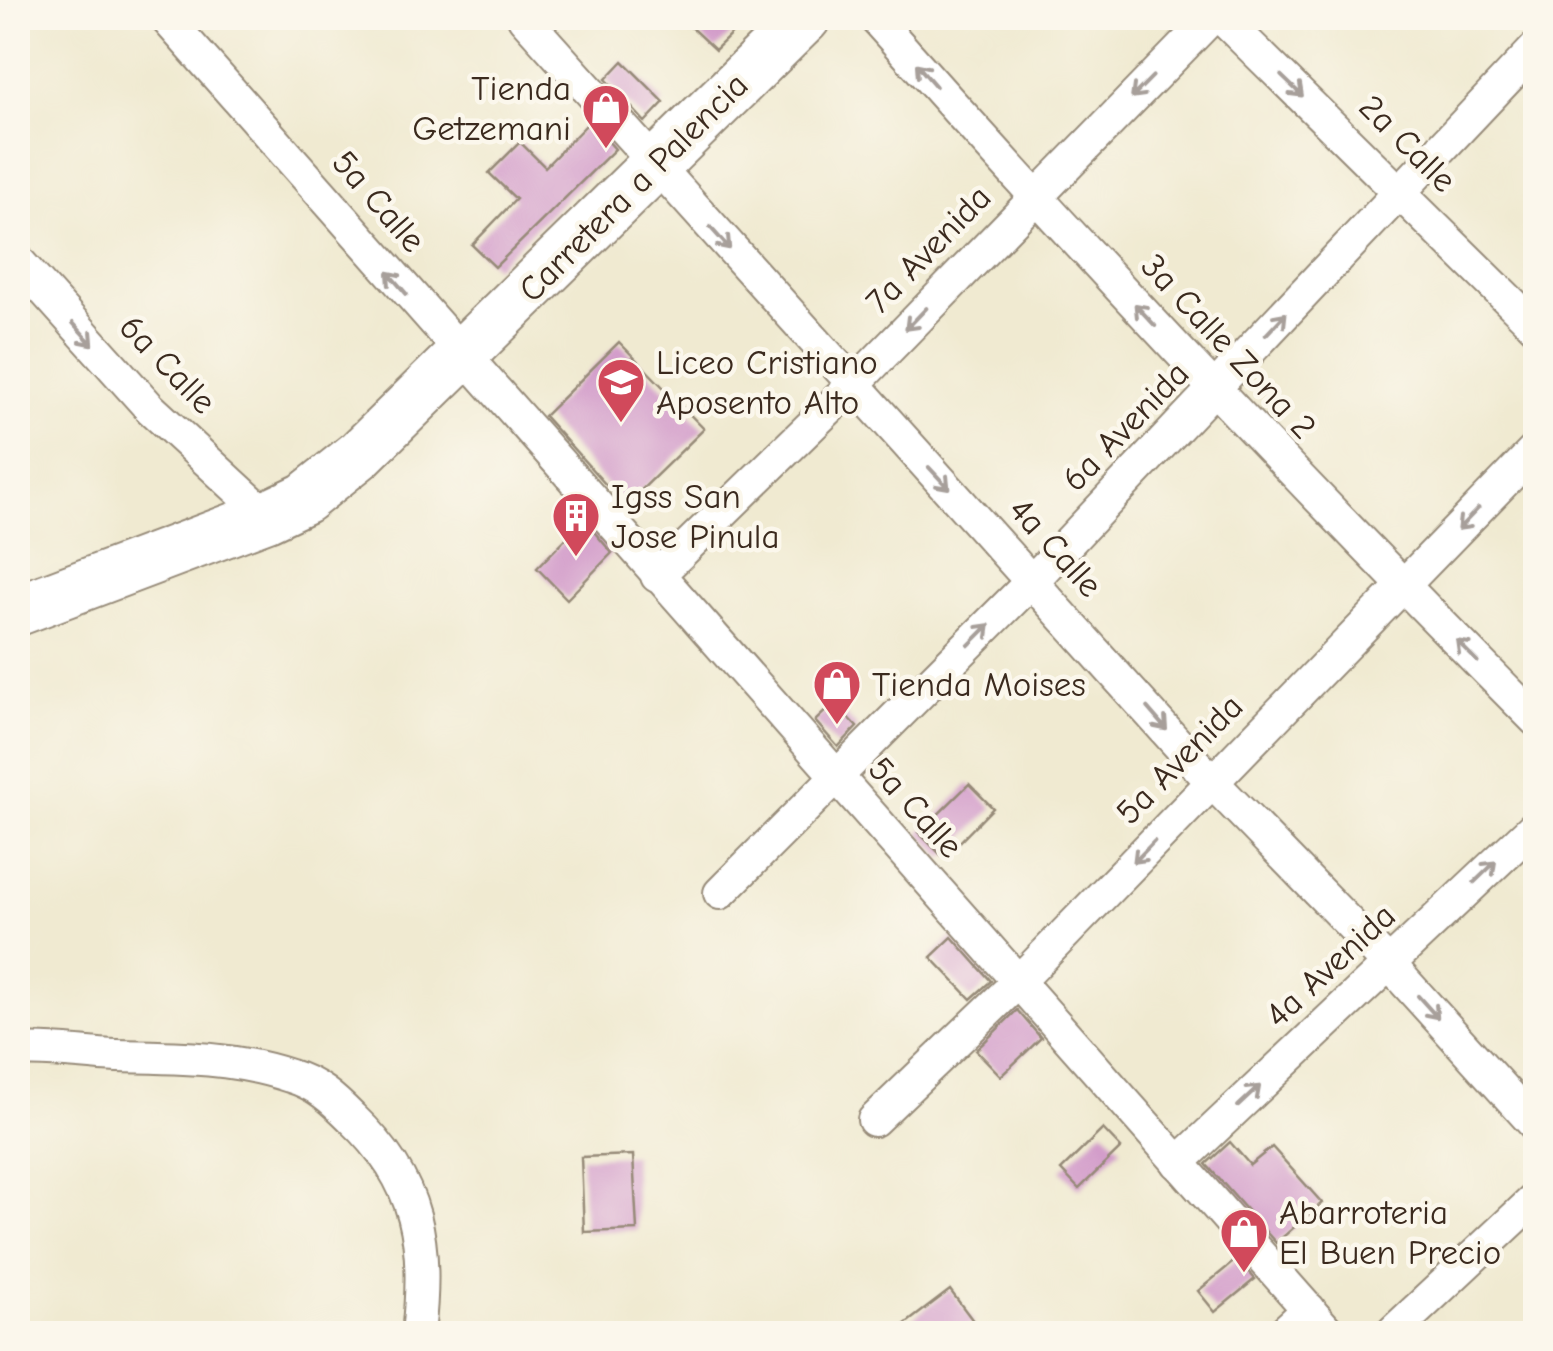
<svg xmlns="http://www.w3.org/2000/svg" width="1553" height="1351" viewBox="0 0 1553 1351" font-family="'Comic Neue',sans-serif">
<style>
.building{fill:#d39dca}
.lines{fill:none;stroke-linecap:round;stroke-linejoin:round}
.street-casing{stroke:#968a78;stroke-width:36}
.primary-casing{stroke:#968a78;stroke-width:54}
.street{stroke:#fff;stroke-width:32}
.primary{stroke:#fff;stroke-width:50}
.oneway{stroke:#a79f9a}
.labels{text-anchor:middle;stroke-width:9;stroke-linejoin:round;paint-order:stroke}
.poi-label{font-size:35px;fill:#3b2a1e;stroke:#fbf7ec;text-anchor:start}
.street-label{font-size:35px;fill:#3b2a1e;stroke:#fbf7ec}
</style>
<rect width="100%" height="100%" fill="#fbf7ec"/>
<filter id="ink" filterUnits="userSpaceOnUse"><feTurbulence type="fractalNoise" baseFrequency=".01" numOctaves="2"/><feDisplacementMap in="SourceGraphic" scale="20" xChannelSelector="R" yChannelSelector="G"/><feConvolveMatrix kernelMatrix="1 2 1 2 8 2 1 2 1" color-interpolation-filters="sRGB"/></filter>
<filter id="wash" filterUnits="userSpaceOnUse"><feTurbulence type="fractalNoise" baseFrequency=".0048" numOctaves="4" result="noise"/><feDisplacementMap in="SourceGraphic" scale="40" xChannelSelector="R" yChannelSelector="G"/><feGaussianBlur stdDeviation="2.25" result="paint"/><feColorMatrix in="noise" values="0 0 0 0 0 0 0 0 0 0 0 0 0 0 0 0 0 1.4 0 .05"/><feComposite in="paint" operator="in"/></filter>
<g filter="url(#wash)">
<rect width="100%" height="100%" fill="#f0ead1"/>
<g id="blocks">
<g class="building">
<polygon points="681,18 748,18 715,50"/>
<polygon points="623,61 664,102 645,122 606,79"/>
<polygon points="590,121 615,149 495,267 472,245 516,199 489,173 520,142 545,167"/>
<polygon points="619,342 704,429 625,506 544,416"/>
<polygon points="584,520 612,553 567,599 537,568"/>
<polygon points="834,703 857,727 838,747 815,721"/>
<polygon points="969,784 993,808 944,858 919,833"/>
<polygon points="952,937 991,981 971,999 931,957"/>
<polygon points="1017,1010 1041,1038 1001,1076 976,1050"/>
<polygon points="1103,1129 1121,1148 1079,1189 1061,1170"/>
<polygon points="1230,1142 1250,1165 1272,1147 1322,1203 1276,1243 1206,1164"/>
<polygon points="633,1155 637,1230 584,1232 581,1157"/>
<polygon points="1237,1259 1255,1279 1215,1312 1198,1291"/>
<polygon points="950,1290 974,1322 958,1334 892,1334"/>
</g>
</g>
</g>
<g filter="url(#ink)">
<use href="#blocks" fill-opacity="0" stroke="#968a78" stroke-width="2.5"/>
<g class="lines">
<g class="street-casing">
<g id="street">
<polyline points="166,18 1330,1334"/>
<polyline points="524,18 1212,782 1389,964 1536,1126"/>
<path d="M875,18C1088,258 1309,492 1536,720"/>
<polyline points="1222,18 1536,327"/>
<polyline points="18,261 150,408 267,516"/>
<polyline points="657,576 853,385 1211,18"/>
<polyline points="720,893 1033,580 1536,48"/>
<path d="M18,1051C50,1048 84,1055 117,1056C175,1057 234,1057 290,1076C317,1084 333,1099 352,1118C420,1182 428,1244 418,1334"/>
<polyline points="874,1120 1018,982 1536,449"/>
<polyline points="1178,1163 1536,825"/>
<polyline points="1282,1334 1309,1309"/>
<polyline points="1391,1334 1536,1198"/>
</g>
</g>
<g class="primary-casing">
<polyline id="primary" points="18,610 267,516 305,498 360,454 805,18"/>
</g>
<use href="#street" class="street"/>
<use href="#primary" class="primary"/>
</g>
<defs><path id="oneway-shaft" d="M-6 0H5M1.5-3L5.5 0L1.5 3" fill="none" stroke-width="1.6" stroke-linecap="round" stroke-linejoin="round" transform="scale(2.5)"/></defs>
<g class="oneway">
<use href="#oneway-shaft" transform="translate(926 75) rotate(-131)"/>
<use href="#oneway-shaft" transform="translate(1292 86) rotate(44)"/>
<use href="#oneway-shaft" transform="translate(1142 87) rotate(135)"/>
<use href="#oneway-shaft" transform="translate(720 238) rotate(48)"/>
<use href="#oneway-shaft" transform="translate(397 283) rotate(-131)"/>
<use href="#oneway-shaft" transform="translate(1145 315) rotate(-133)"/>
<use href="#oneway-shaft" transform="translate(916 319) rotate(134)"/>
<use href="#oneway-shaft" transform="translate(1276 324) rotate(-47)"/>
<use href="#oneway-shaft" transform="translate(83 334) rotate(48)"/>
<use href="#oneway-shaft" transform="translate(939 478) rotate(47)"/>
<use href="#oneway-shaft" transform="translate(1468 519) rotate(134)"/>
<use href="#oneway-shaft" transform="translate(979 635) rotate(-45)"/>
<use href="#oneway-shaft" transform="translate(1467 651) rotate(-135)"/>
<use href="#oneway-shaft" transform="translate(1157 719) rotate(49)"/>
<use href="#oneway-shaft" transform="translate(1144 852) rotate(134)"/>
<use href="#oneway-shaft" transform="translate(1485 872) rotate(-44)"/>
<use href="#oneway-shaft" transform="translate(1428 1007) rotate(48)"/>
<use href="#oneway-shaft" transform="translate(1249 1096) rotate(-43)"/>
</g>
</g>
<defs>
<g id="shop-pin" transform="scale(2.5)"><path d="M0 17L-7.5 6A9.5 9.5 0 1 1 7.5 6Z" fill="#d1495b" stroke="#fbf7ec"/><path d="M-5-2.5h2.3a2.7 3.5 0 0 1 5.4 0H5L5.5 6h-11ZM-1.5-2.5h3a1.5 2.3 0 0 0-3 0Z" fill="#fff"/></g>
<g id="school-pin" transform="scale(2.5)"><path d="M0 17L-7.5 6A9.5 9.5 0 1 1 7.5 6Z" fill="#d1495b" stroke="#fbf7ec"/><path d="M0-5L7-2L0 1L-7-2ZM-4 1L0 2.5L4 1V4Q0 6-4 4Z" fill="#fff"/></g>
<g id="building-pin" transform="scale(2.5)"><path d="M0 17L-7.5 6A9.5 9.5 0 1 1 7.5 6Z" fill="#d1495b" stroke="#fbf7ec"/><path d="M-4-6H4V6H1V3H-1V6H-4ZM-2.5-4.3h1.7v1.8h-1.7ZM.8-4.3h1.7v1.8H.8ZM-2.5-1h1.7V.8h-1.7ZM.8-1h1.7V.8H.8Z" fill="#fff"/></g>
</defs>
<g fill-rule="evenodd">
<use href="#shop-pin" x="606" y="108"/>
<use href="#school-pin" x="621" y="382"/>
<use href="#building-pin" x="576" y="516"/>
<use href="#shop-pin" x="837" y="684"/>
<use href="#shop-pin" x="1244" y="1232"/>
</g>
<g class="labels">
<g class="poi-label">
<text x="571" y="100" text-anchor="end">Tienda<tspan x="571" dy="40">Getzemani</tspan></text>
<text x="656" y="374">Liceo Cristiano<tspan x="656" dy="40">Aposento Alto</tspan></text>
<text x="611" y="508">Igss San<tspan x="611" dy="40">Jose Pinula</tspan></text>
<text x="872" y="696">Tienda Moises</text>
<text x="1279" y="1224">Abarroteria<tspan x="1279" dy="40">El Buen Precio</tspan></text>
</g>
<g class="street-label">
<text transform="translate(1408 143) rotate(45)" y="12">2a Calle</text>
<text transform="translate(633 187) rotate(-45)" y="12">Carretera a Palencia</text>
<text transform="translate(379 201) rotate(49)" y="12">5a Calle</text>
<text transform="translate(928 249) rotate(-46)" y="12">7a Avenida</text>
<text transform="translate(1229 346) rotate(47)" y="12">3a Calle Zona 2</text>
<text transform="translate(168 364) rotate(46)" y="12">6a Calle</text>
<text transform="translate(1125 426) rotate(-46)" y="12">6a Avenida</text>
<text transform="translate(1056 547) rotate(48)" y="12">4a Calle</text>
<text transform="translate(1179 759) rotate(-46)" y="12">5a Avenida</text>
<text transform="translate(916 807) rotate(48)" y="12">5a Calle</text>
<text transform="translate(1330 965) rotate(-43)" y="12">4a Avenida</text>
</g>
</g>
<rect width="1553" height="1351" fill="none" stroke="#fbf7ec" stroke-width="60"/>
</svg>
